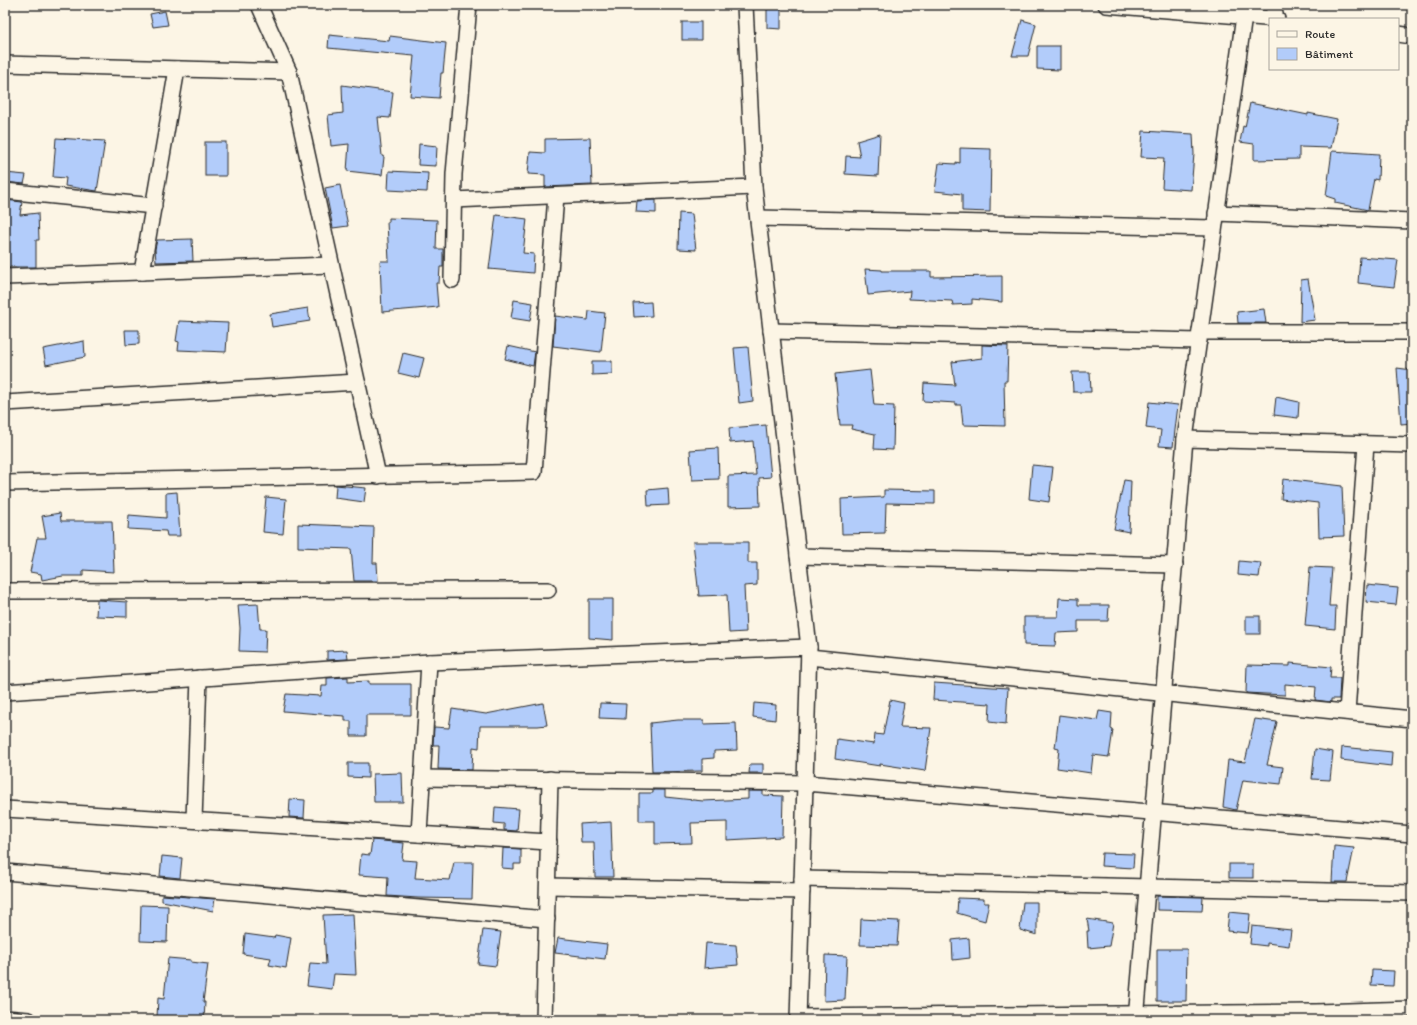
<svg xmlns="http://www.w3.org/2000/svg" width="1417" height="1025" viewBox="0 0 1417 1025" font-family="Itim,sans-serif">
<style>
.building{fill:#b2ccfa;stroke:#2b2b2b}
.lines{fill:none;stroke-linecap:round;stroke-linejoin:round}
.street-casing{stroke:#2b2b2b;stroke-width:18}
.street{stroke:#fcf5e5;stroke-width:15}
</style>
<rect width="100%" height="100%" fill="#fcf5e5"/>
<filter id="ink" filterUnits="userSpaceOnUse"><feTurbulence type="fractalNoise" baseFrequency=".025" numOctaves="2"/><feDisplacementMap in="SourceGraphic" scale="8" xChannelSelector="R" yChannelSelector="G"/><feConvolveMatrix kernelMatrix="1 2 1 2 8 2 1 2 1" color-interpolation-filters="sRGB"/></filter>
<g filter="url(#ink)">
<g class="building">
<polygon points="767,5 781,5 781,29 767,28"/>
<polygon points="165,11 168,25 153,27 150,14"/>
<polygon points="1022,20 1036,24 1028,56 1012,56"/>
<rect x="682" y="22" width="19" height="18"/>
<polygon points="329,35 389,41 390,36 446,43 443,73 441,73 439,98 410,96 414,56 328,48"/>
<polygon points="1037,46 1060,46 1060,70 1037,69"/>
<polygon points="342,85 393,92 390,118 378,117 382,156 384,157 382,175 347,171 349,144 331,146 328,115 343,113"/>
<polygon points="1250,103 1308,115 1308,113 1337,119 1331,148 1299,147 1299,159 1254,160 1254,144 1240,142 1243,126 1245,127"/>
<polygon points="1143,131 1193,134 1194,154 1191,190 1162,188 1164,158 1141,157"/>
<polygon points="880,134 878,176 845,174 846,156 860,157 857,141"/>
<polygon points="56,138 105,141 97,191 65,186 66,178 53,177"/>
<polygon points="590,138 592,185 545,187 545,175 528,174 530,152 545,153 545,139"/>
<rect x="205" y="142" width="21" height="34"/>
<polygon points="419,144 437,146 436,166 418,165"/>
<polygon points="960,148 991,149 990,212 962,211 962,194 935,191 939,163 956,164 956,162 960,163"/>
<polygon points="1332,151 1379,154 1378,180 1374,179 1368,210 1335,203 1335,199 1326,196"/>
<polygon points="389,171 428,173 427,192 388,190"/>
<polygon points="5,173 26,175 24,184 5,182"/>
<polygon points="340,185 348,226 333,228 325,188"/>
<polygon points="5,200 22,202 20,215 38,213 39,240 36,240 36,267 5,267"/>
<polygon points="656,200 656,213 636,212 637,201"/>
<polygon points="679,213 692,214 696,250 678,249"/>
<polygon points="496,215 527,219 523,253 534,254 533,273 489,269"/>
<polygon points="389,218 437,220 436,249 443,249 443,267 440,267 439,283 436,283 438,307 382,312 380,261 389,261 387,222 389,222"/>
<polygon points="192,239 193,261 156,262 155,249 157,240"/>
<polygon points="1360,257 1398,260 1394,287 1358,283"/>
<polygon points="865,269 882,270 882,271 931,271 931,277 1002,276 1002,302 972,299 972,304 953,305 952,301 909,299 910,291 868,295"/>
<polygon points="1308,279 1315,320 1300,322 1301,280"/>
<polygon points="514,300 533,303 530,321 511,318"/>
<polygon points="651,302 652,316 634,317 633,303"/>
<polygon points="308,308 310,321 272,327 270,314"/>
<polygon points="1264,309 1266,323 1238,323 1237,312"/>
<polygon points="589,311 605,313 601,352 553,346 555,316 588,320"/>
<polygon points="179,321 228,323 226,352 178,350 179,342 176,341"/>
<polygon points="125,330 139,330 139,344 126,345"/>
<polygon points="84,341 85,357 46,365 43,349"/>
<polygon points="982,345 1008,346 1007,381 1004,381 1005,426 963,425 961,405 956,405 956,403 923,401 924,383 955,385 952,362 982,358"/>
<polygon points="508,346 535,352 533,366 505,359"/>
<polygon points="748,347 753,401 739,403 734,348"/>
<polygon points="403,353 424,358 419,378 398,373"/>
<polygon points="592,361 612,361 612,374 592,375"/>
<polygon points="1397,368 1412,370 1412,423 1401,424"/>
<polygon points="870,370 874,405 894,406 893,450 874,449 875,434 851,429 852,425 840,425 835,374"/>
<polygon points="1072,372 1090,372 1091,392 1073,392"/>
<polygon points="1276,397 1299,402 1298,418 1274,415"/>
<polygon points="1149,402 1178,405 1173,447 1159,446 1161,430 1146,428"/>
<polygon points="766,425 771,477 759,478 760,506 728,507 728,476 756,475 753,441 730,443 729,428"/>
<polygon points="718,448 719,479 692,480 690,450"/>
<polygon points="1032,465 1053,467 1049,502 1029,499"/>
<polygon points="1283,479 1342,486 1344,536 1319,537 1318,503 1281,499"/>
<polygon points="1124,480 1131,481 1129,532 1114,529"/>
<polygon points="336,485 366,488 364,502 335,498"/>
<polygon points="668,488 669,505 648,506 647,490"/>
<polygon points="884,490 935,491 935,504 886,503 885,533 842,534 841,499 884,497"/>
<polygon points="177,492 180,536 167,536 166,531 128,529 129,515 166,518 166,493"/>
<polygon points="266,497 286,499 283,534 263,532"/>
<polygon points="60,513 61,521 112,521 114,572 83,570 83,576 63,576 42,580 41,574 30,572 37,538 46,538 42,516"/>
<polygon points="298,524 374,527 373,563 377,563 378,581 354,581 351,549 298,547"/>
<polygon points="693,542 748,542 748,563 757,563 757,585 744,586 746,632 729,633 727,595 699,596"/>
<polygon points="1239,561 1261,563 1259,577 1238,575"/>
<polygon points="1310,567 1332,568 1329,606 1336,606 1335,629 1305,626"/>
<polygon points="1367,585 1398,588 1396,605 1366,602"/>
<polygon points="1059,598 1078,599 1078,605 1109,605 1108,621 1078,621 1078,632 1056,633 1055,646 1024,645 1024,617 1058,617"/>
<polygon points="589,599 613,599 613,640 589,638"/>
<polygon points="97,600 127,602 127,617 96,616"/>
<polygon points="258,604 260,629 266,629 265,652 239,651 240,628 238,605"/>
<rect x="1246" y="616" width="14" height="18"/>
<polygon points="347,650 348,659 327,660 327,651"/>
<polygon points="1290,663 1331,667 1330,678 1340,678 1339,699 1331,699 1331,702 1315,700 1316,687 1285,684 1285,695 1246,693 1247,665 1290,666"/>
<polygon points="348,677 348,682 369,681 369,684 411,684 411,715 366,715 366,736 351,736 351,721 345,721 345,716 283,711 286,694 321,696 322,686 327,686 327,678"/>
<polygon points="934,683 1008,688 1006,724 989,722 990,704 933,700"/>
<polygon points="890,700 904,703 900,727 931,728 925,771 880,764 880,766 835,759 837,739 874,744 875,734 883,735"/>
<polygon points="543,703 547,725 538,726 480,726 479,748 473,747 472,770 438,769 439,745 433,745 434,727 449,728 452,709 486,714"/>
<polygon points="600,703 626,704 625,719 599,718"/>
<polygon points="754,703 776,705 775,720 753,717"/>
<polygon points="1099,711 1112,713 1111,729 1113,730 1109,757 1093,755 1091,773 1057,768 1059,749 1055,748 1059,715 1097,720"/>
<polygon points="1255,719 1277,722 1267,765 1283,767 1281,784 1243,780 1236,810 1223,807 1228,760 1245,762"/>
<polygon points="678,720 704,720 704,724 736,723 737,750 714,751 714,758 702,759 702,771 652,772 650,723"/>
<polygon points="1342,747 1392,752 1391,766 1341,760"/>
<polygon points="1315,749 1333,752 1330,780 1312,779"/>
<polygon points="348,763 368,763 368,778 348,777"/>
<polygon points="750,764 763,764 763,773 749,773"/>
<polygon points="402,773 403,802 374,802 373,774"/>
<polygon points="653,790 665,790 665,797 703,801 748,799 748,791 763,791 763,795 783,796 782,837 727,840 727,822 691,823 692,843 655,844 655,821 639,821 639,793 653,793"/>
<polygon points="290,799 305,800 304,818 289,817"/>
<polygon points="495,807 519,809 517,831 504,830 504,824 494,823"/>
<polygon points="611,822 613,877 595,877 594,842 581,842 580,824"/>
<polygon points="372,840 404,843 402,860 417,861 415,878 450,880 454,862 473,862 472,899 418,898 387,896 388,877 359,875 361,854 370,855"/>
<polygon points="1334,846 1354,848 1347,882 1332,882"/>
<polygon points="503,848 521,849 521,864 514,864 514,869 502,868"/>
<polygon points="1102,853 1134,854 1133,868 1101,866"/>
<polygon points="162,856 182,858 180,878 160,876"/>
<rect x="1229" y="864" width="24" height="14"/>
<polygon points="162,895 215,899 213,911 162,901"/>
<polygon points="1157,896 1203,897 1202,911 1157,910"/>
<polygon points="958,898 984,899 984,903 989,903 985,921 957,913"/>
<polygon points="1023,902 1037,902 1037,935 1020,930"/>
<polygon points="141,905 168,906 167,942 140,941"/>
<polygon points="1229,912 1250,914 1248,933 1227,931"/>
<polygon points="353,914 356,975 334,974 332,989 307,986 310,963 326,964 323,915"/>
<polygon points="861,919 899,921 897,946 860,945"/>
<polygon points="1087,919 1113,923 1109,946 1088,948 1087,931 1089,931"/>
<polygon points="1252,926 1291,930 1289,946 1267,943 1267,946 1250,944"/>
<polygon points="483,930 501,932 496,966 478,964"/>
<polygon points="245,934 274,938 275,935 291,938 286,968 269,965 271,958 243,954"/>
<polygon points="558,938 607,944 605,959 555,953"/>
<polygon points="969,938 970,958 953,960 952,940"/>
<polygon points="706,943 736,945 738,965 704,968"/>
<polygon points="1157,949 1187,949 1186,1001 1157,1001"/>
<polygon points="825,955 847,956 845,1000 824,1001"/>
<polygon points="168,958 191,960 191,962 208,964 203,1002 205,1002 204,1020 157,1017 158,998 164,999"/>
<polygon points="1372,970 1394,971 1393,986 1371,985"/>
</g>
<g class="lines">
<g class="street-casing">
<g id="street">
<polyline points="259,5 289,72 378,476"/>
<polyline points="745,5 754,187 809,647"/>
<polyline points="1106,5 1277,19"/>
<polyline points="1273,5 1276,19"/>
<polyline points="1398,34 1412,36"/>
<polyline points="5,64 289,72"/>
<polyline points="5,191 154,206"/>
<polyline points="454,200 754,187"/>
<polyline points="1216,213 1412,221"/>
<polyline points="758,218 1214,228"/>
<polyline points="142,272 177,69"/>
<polyline points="5,277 331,265"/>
<polyline points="452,280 454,174 469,5"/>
<polyline points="771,331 1199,341"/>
<polyline points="1200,332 1412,332"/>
<polyline points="5,403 357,382"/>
<polyline points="1185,439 1412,445"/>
<polyline points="5,483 534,472 556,196"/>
<polyline points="798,556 1175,565"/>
<polyline points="5,591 548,590"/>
<polyline points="809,657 1412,719"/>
<polyline points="5,692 429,662 809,647 798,1020"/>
<polyline points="1347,712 1366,444"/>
<polyline points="422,778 805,783 1412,834"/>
<polyline points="5,809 549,842"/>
<polyline points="194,820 199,678"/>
<polyline points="419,834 429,662"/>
<polyline points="5,872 547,919"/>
<polyline points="802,879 1412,893"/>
<polyline points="548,886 802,891"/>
<polyline points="798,1017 1316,1012 1412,1009"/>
<polyline points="5,1018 29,1020"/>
<polyline points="544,1020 550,779"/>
<polyline points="1136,1020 1185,439 1244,16"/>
</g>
</g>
<use href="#street" class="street"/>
</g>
</g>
<rect width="1417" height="1025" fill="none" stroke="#fcf5e5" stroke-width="20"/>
<rect x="10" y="10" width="1397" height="1005" fill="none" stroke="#2b2b2b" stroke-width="1.5" filter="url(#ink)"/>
<rect x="1269" y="18" width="130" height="52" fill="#fcf5e5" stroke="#a8a49b"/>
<rect x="1277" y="31" width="20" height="6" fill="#fcf5e5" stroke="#a8a49b"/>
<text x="1305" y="38" font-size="12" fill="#2b2b2b">Route</text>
<rect x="1277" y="48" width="20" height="12" fill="#b2ccfa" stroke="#a8a49b"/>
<text x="1305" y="58" font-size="12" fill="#2b2b2b">Bâtiment</text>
</svg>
